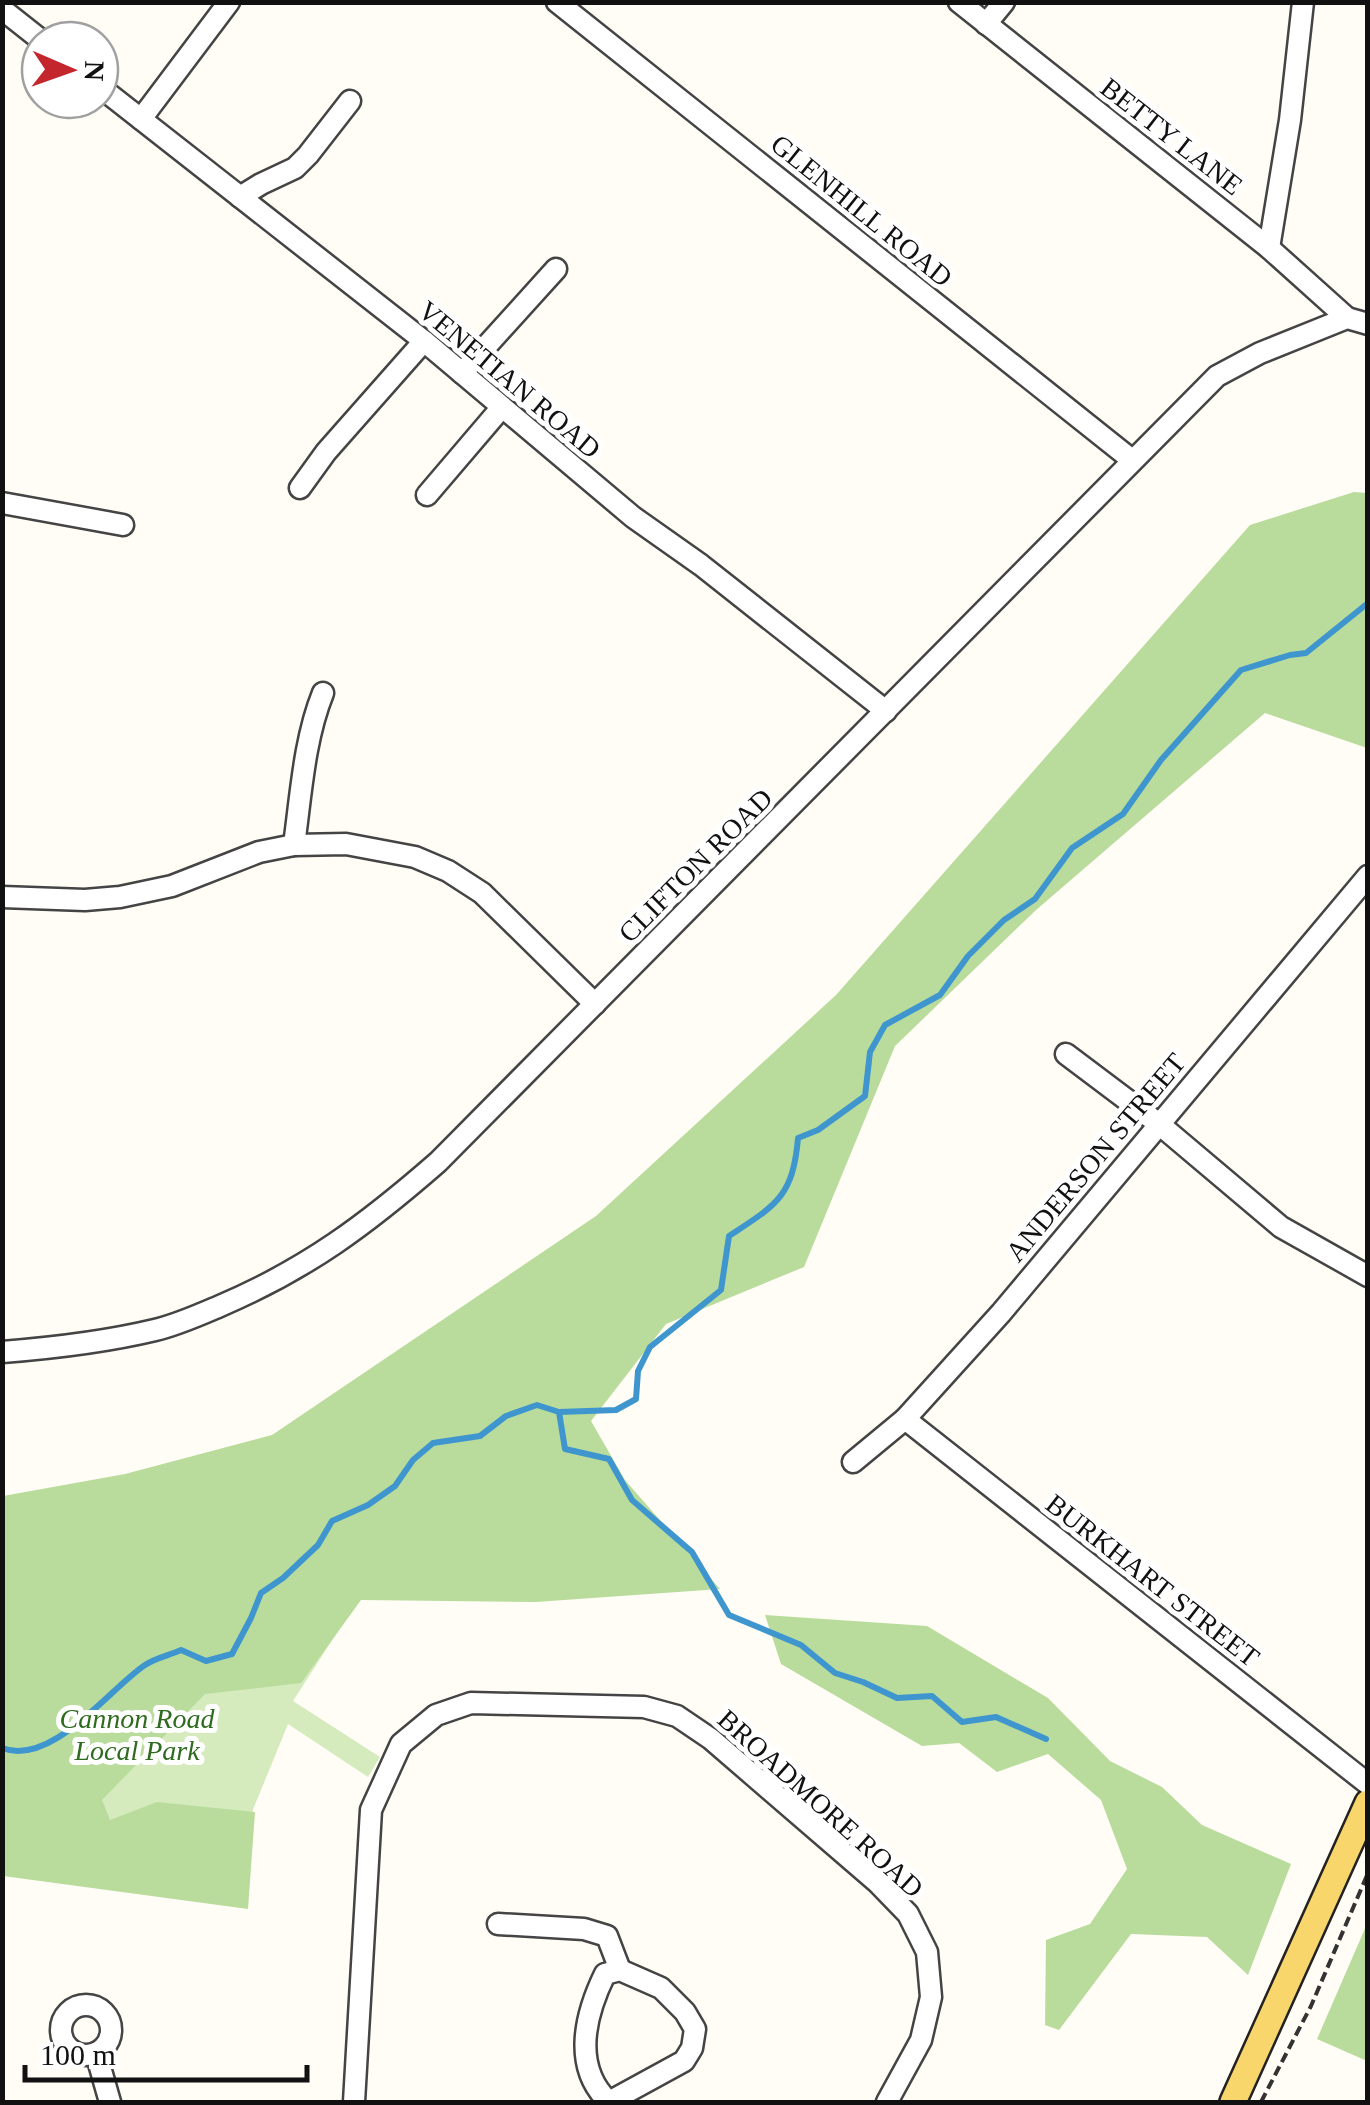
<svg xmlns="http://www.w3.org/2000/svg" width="1370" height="2105" viewBox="0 0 1370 2105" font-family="Georgia,serif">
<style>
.green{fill:#d5ebbd}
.forest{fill:#b9dc9c}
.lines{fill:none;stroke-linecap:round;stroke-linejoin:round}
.stream{stroke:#3f96cf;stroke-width:6}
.minor-casing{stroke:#444;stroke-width:25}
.major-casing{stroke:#222;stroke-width:30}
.path{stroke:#333;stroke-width:4;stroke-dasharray:10 5;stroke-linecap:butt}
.minor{stroke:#fff;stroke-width:20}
.major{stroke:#f9d66b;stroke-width:25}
.labels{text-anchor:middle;stroke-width:10;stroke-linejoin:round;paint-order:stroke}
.street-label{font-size:28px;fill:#111;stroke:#fff}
.park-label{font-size:28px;font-style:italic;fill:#2f6b1f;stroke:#fff}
</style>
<rect width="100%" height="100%" fill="#fffdf5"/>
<polygon class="green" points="2,1595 354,1606 293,1701 380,1757 368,1777 288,1724 252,1812 3,1864"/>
<g class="forest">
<polygon points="1354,492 1367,493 1367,748 1265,713 1036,910 895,1046 804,1267 666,1324 591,1421 625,1480 720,1589 536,1602 361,1600 301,1683 205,1694 102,1800 110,1820 157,1802 255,1812 248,1909 3,1876 3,1496 125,1474 272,1435 596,1216 836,995 1250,525"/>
<polygon points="765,1615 927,1626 1048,1698 1110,1761 1162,1787 1202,1825 1291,1864 1248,1975 1207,1937 1131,1934 1059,2030 1045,2025 1046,1940 1090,1924 1127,1869 1101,1800 1048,1754 997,1772 959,1743 922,1746 781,1664"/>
<polygon points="1367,1924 1367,2061 1317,2039"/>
</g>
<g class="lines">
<g class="stream">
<polyline points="559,1412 565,1449 609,1459 632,1500 692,1552 729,1615 801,1645 835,1673 863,1682 897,1698 932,1696 962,1722 996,1717 1046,1739"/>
<path d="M2,1748C52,1767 109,1689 145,1665C155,1658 170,1655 181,1650L206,1661L232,1654L251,1618L261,1593L283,1578L318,1545L332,1521L368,1505L395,1486L413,1460L433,1443L480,1436L506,1416L537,1405L559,1412L616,1410L636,1399L638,1371L650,1347L721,1290L729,1236C776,1205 793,1197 798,1138L818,1130L865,1096L870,1052L885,1025L940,995L968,956L1004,920L1035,899L1072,848L1123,814L1161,760L1241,670L1290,655L1306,653L1368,603"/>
</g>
<g class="minor-casing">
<g id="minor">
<polyline points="557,2 1132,460"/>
<polyline points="959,2 1269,248 1347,318"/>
<polyline points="3,10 41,40"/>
<polyline points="986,24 1004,2"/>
<polyline points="100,87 424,341 633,517 701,565 886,711"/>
<polyline points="141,119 229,2"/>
<polyline points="240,197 261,184 295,168 308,155 350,101"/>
<polyline points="1269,248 1290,120 1303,2"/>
<polyline points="462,373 556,269"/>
<polyline points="300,488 326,452 424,341"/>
<polyline points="427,495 502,407"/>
<polyline points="2,503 123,525"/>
<path d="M294,845C301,795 304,740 323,693"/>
<polyline points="2,897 85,900 120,897 172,886 259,852 294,845 346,844 415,857 448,871 482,893 595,1004"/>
<polyline points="1066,1054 1159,1124 1281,1227 1368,1276"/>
<path d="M2,1352C53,1348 105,1342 155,1330C177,1325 199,1315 220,1306C307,1269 367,1224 438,1162L1217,376L1260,353L1347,318L1368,324"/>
<polyline points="905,1419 1368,1784"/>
<polyline points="853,1462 905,1419 1001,1313 1368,876"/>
<polyline points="498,1924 584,1929 607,1936 620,1970"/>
<path d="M620,1970L661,1988L685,2012L695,2029L692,2048L684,2061L609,2102C572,2067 585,2015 605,1974Z"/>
<circle cx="86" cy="2030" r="25"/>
<polyline points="96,2053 110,2102"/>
<polyline points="354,2102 371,1810 401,1744 436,1715 471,1703 644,1707 677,1716 711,1739 878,1883 908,1914 927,1952 931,1997 921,2040 887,2102"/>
</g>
</g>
<g class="major-casing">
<polyline id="major" points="1233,2102 1368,1803"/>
</g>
<polyline class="path" points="1261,2102 1311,2006 1368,1873"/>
<use href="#minor" class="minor"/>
<use href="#major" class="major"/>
</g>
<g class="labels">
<g class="street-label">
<text transform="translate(1172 136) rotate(38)" y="10">BETTY LANE</text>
<text transform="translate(862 210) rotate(39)" y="10">GLENHILL ROAD</text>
<text transform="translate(510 379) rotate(40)" y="10">VENETIAN ROAD</text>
<text transform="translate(695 865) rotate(-45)" y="10">CLIFTON ROAD</text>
<text transform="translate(1095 1157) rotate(-50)" y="10">ANDERSON STREET</text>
<text transform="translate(1153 1580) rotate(38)" y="10">BURKHART STREET</text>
<text transform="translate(821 1803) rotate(42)" y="10">BROADMORE ROAD</text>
</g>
<g class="park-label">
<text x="137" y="1728">Cannon Road<tspan x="137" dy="32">Local Park</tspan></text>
</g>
</g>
<rect width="1370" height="2105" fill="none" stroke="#111111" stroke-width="10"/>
<g transform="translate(70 70) rotate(92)"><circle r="48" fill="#ffffff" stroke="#a0a0a0" stroke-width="2.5"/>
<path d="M0-8L18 38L0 25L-18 38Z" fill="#c4262e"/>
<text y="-15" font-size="28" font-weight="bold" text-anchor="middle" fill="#111111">N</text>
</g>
<path d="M25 2065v15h282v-15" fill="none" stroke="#111111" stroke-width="5"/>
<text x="40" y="2065" font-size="30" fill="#111111" stroke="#ffffff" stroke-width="8" paint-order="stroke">100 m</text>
</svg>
